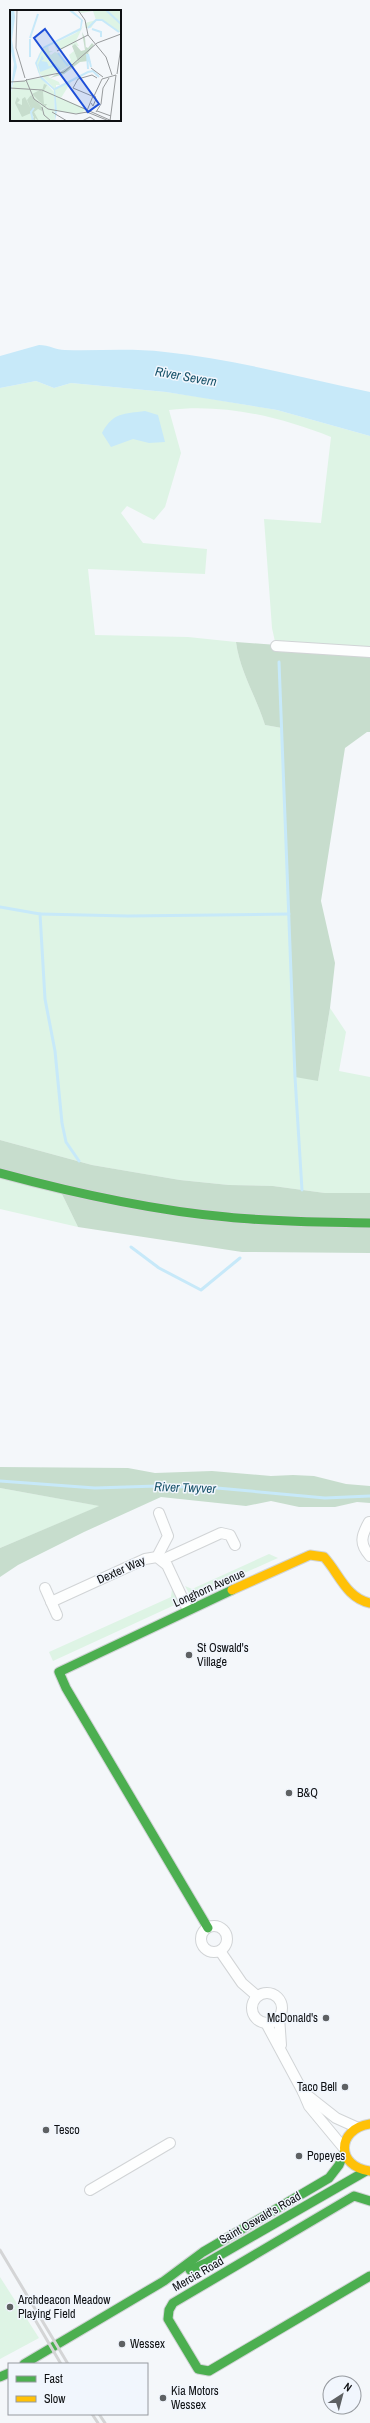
<svg xmlns="http://www.w3.org/2000/svg" width="370" height="2423" viewBox="0 0 370 2423" font-family="'Archivo Narrow',sans-serif">
<style>
.green{fill:#def4e5}
.forest{fill:#c7ddcd}
.water{fill:#c7e9f9}
.lines{fill:none;stroke-linecap:round;stroke-linejoin:round}
.stream{stroke:#c7e9f9;stroke-width:3}
.street-casing{stroke:#d1d4d6;stroke-width:12}
.fast-casing{stroke:#d1d4d6;stroke-width:11}
.slow-casing{stroke:#d1d4d6;stroke-width:11}
.street{stroke:#fdfefe;stroke-width:10}
.fast{stroke:#4caf50;stroke-width:9}
.slow{stroke:#ffc107;stroke-width:9}
.rail{stroke:#d4d5d6;stroke-width:3}
.poi-dot{fill:#5e6163;stroke:#f1f6fd;stroke-width:1.5}
.labels{text-anchor:middle;stroke-width:3;stroke-linejoin:round;paint-order:stroke}
.street-label{font-size:12px;fill:#0e1012;stroke:#f1f6fd}
.poi-label{font-size:12px;fill:#0e1012;stroke:#f1f6fd;text-anchor:start}
.water-label{font-size:13px;font-style:italic;fill:#175269;stroke:#f1f6fd}
.inset-river{fill:none;stroke:#c7e9f9;stroke-width:2}
.inset-road{fill:none;stroke:#989b9d;stroke-width:1}
.view{fill:#1d4ed8;fill-opacity:0.15;stroke:#1d4ed8;stroke-width:2}
.inset-edge{fill:none;stroke:#0e1012;stroke-width:2}
</style>
<rect width="100%" height="100%" fill="#f4f7fa"/>
<g class="green">
<path d="M36,381L54,388L71,383L166,392L200,397L277,410L370,436V652L276,646L272,628L264,519L321,523L331,437C281,417 223,403 169,410L181,453L165,507L154,520L127,506L121,513L143,543L207,549L205,574L88,569L95,635L188,637L236,642C240,672 256,696 265,725L282,728L293,1006L318,1081L330,1008L346,1032L339,1071L370,1077V1193H325L273,1186L229,1185L180,1180L92,1165L0,1140V388Z"/>
<polygon points="0,1173 60,1190 78,1227 0,1209"/>
<polygon points="0,1488 100,1506 0,1548"/>
<polygon points="269,1554 278,1558 191,1597 185,1586 192,1589"/>
<polygon points="172,1589 179,1603 53,1661 49,1652 171,1597"/>
<polygon points="0,2277 39,2338 0,2359"/>
</g>
<g class="forest">
<path d="M236,642L370,652V732H367L345,748L321,901L335,963L330,1008L318,1081L295,1077L282,728L265,725C256,696 240,672 236,642Z"/>
<polygon points="0,1140 92,1165 180,1180 229,1185 273,1186 325,1193 370,1193 370,1253 242,1252 78,1227 60,1190 0,1173"/>
<polygon points="0,1467 128,1468 155,1473 212,1471 271,1476 293,1475 314,1476 346,1484 370,1486 370,1503 357,1502 335,1507 299,1507 271,1501 246,1506 161,1497 84,1532 18,1565 0,1577 0,1548 99,1506 0,1488"/>
</g>
<g class="water">
<path d="M39,345C49,345 56,350 65,350C99,351 131,348 165,352C234,359 302,378 370,392V436L277,410L166,392L71,383L54,388L36,381L0,388V356Z"/>
<path d="M145,411L158,415L165,442L149,443L133,439L111,447L102,433C113,412 124,414 145,411Z"/>
</g>
<g class="lines">
<g class="stream">
<polyline points="279,662 295,1077 302,1190"/>
<polyline points="0,907 40,914 45,999 55,1051 62,1123 66,1142 79,1161"/>
<polyline points="40,914 128,916 289,914"/>
<polyline points="131,1247 159,1268 201,1290 240,1258"/>
<polyline points="0,1481 95,1488 157,1486 217,1488 325,1498 370,1496"/>
</g>
<g class="street-casing">
<g id="street">
<polyline points="276,646 370,652"/>
<path d="M369,1522C361,1536 359,1544 370,1556"/>
<polyline points="157,1557 168,1536 159,1513"/>
<polyline points="162,1560 221,1533 230,1535 235,1545"/>
<polyline points="45,1588 57,1615"/>
<polyline points="51,1602 145,1559 157,1557 167,1565 188,1610"/>
<circle cx="214" cy="1939" r="13"/>
<polyline points="220,1951 242,1983 257,1996"/>
<circle cx="267" cy="2008" r="15"/>
<polyline points="279,2017 281,2045"/>
<polyline points="266,2023 303,2092 336,2118 356,2127"/>
<polyline points="303,2092 309,2106 343,2147"/>
<polyline points="90,2190 170,2143"/>
</g>
</g>
<g class="fast-casing">
<g id="fast">
<path d="M0,1173C74,1193 150,1210 227,1217C274,1222 322,1222 370,1223"/>
<polyline points="208,1928 66,1688 59,1672 232,1590"/>
<polyline points="370,2201 354,2196 173,2303 169,2310 168,2319 198,2369 209,2371 370,2276"/>
<polyline points="190,2270 208,2262 366,2171"/>
<polyline points="24,2364 164,2281 203,2252 329,2178 339,2165 344,2153"/>
<polyline points="0,2377 9,2373"/>
</g>
</g>
<g class="slow-casing">
<g id="slow">
<path d="M232,1590L310,1555L324,1557C339,1573 346,1598 370,1603"/>
<path d="M370,2124C336,2129 336,2167 370,2171"/>
</g>
</g>
<use href="#street" class="street"/>
<use href="#fast" class="fast"/>
<use href="#slow" class="slow"/>
<g class="rail">
<polyline points="0,2250 68,2364"/>
<polyline points="30,2311 61,2364"/>
<polyline points="92,2414 98,2423"/>
<polyline points="99,2414 105,2423"/>
</g>
</g>
<g class="poi-dot">
<circle cx="189" cy="1655" r="4"/>
<circle cx="289" cy="1793" r="4"/>
<circle cx="326" cy="2018" r="4"/>
<circle cx="345" cy="2087" r="4"/>
<circle cx="46" cy="2130" r="4"/>
<circle cx="299" cy="2156" r="4"/>
<circle cx="10" cy="2307" r="4"/>
<circle cx="122" cy="2344" r="4"/>
<circle cx="163" cy="2398" r="4"/>
</g>
<g class="labels">
<g class="street-label">
<text transform="translate(121 1570) rotate(-24)" y="4">Dexter Way</text>
<text transform="translate(209 1588) rotate(-24)" y="4">Longhorn Avenue</text>
<text transform="translate(260 2218) rotate(-30)" y="4">Saint Oswald's Road</text>
<text transform="translate(198 2274) rotate(-30)" y="4">Mercia Road</text>
</g>
<g class="poi-label">
<text x="197" y="1652">St Oswald's<tspan x="197" dy="14">Village</tspan></text>
<text x="297" y="1797">B&amp;Q</text>
<text x="318" y="2022" text-anchor="end">McDonald's</text>
<text x="337" y="2091" text-anchor="end">Taco Bell</text>
<text x="54" y="2134">Tesco</text>
<text x="307" y="2160">Popeyes</text>
<text x="18" y="2304">Archdeacon Meadow<tspan x="18" dy="14">Playing Field</tspan></text>
<text x="130" y="2348">Wessex</text>
<text x="171" y="2395">Kia Motors<tspan x="171" dy="14">Wessex</tspan></text>
</g>
<g class="water-label">
<text transform="translate(186 376) rotate(10)" y="5">River Severn</text>
<text transform="translate(185 1487) rotate(2)" y="5">River Twyver</text>
</g>
</g>
<g transform="translate(10 10)">
<rect width="111" height="111" fill="#f4f7fa"/>
<path d="M111,0V23L92,10H86L81,18H75V13L86,10L83,1L71,3L69,1ZM73,16L66,31L69,36L61,35L47,41L44,34L38,36L39,41H43L39,43L41,45L45,42L49,44L58,54L56,51L58,53L61,50L59,45L64,41L68,51L38,67L49,72L50,75H46V78L61,72L51,88L77,99L69,104L46,101L44,83L45,111H0V86L4,72L31,68L44,82L42,76L28,62L27,53L29,44L35,38L66,23Z" fill="#def4e5"/>
<path d="M72,22L75,28L76,40V37L78,38L82,33L84,35L78,43L81,54L78,51L70,52L54,64L40,68L68,51L62,36L65,34L71,41L75,40ZM34,74L37,75L33,82L34,94H37L35,97L22,84L30,80L32,81ZM21,85L32,97V101L28,99L24,102L29,111L25,108V111H21L24,107L21,103L12,107L5,93L7,87L10,90L7,93L12,95V89L15,87L21,99L17,90Z" fill="#c7ddcd"/>
<path d="M1,0H4L5,7L2,30L7,57L0,86L4,54L0,37ZM58,0L63,1L73,10L71,20L33,39L27,53L30,65L45,79L47,101L45,111L44,80L31,69L25,53L33,37L70,18L71,10ZM32,45L34,49L31,51L37,52L39,57L30,61L28,55Z" fill="#c7e9f9"/>
<path class="inset-river" d="M96,0L111,14M78,18L86,10H92L109,22M82,19L91,22V27M20,28L28,4M48,43L58,56M77,44L78,59M78,44L81,57M20,47V29M30,61L45,55L50,60M45,79L78,62L83,61L89,67M23,111L21,102L24,98"/>
<path class="inset-road" d="M7,0L6,38L15,68M68,0L75,10L78,25L96,47L102,65M47,41L78,25M81,58L93,67M107,64L111,36M16,70L24,89L38,99L66,104L77,102L99,111M16,70L54,62L87,33L111,24M0,72L15,71L17,69M0,78L32,80L102,111M82,86L63,78L68,69L82,65L87,68M84,86L92,69L106,65M81,93L83,96L86,89L85,86M32,97L34,105L41,111M87,101L101,106M42,102L57,111M86,102L91,94L93,78L99,68M76,103L83,86M72,111L80,107L86,111M100,111L106,65"/>
<path class="view" d="M35,19L89,94L78,102L24,28Z"/>
<rect width="111" height="111" class="inset-edge"/>
</g>
<rect x="8" y="2363" width="140" height="52" fill="#f1f6fd" stroke="#969a9f"/>
<rect x="16" y="2376" width="20" height="6" fill="#4caf50" stroke="#969a9f"/>
<text x="44" y="2383" font-size="12" fill="#0e1012">Fast</text>
<rect x="16" y="2396" width="20" height="6" fill="#ffc107" stroke="#969a9f"/>
<text x="44" y="2403" font-size="12" fill="#0e1012">Slow</text>
<g transform="translate(342 2395) rotate(36)"><circle r="19" fill="#f1f6fd" stroke="#969a9f"/>
<path d="M0-3L7 15L0 10L-7 15Z" fill="#5e6163"/>
<text y="-6" font-size="11" font-weight="bold" text-anchor="middle" fill="#0e1012">N</text>
</g>
</svg>
